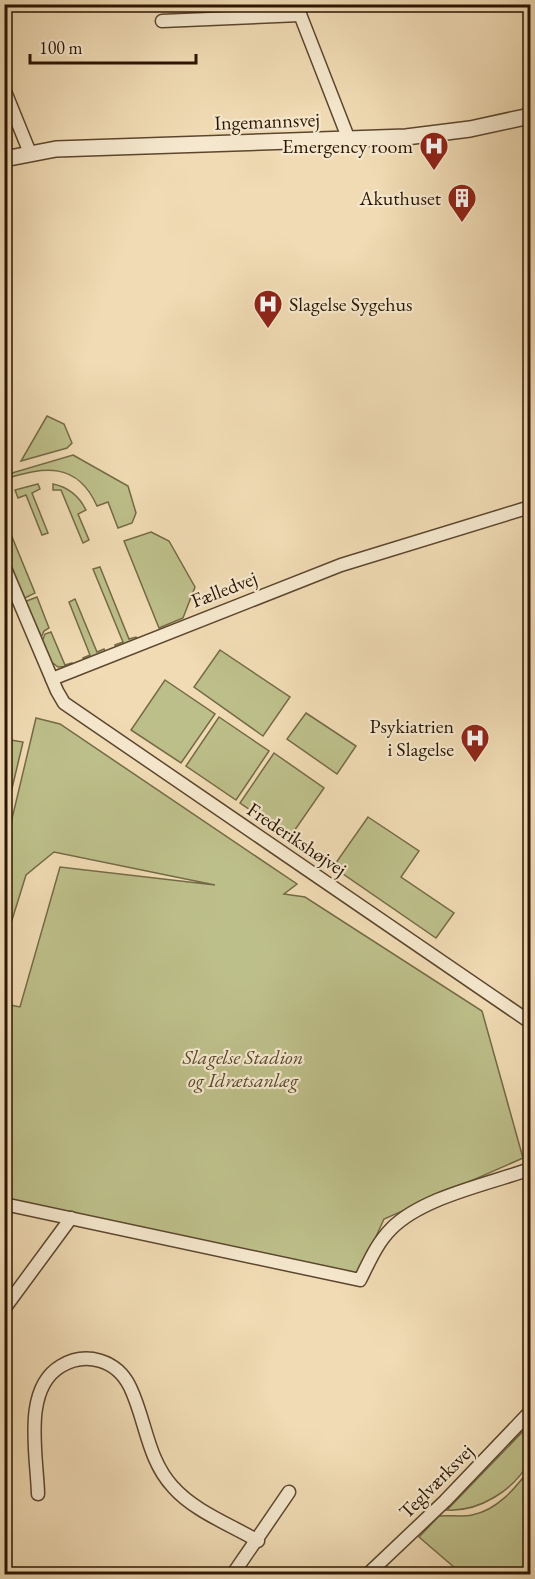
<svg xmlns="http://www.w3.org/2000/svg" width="535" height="1579" viewBox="0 0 535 1579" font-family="'EB Garamond',serif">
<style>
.green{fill:#bdbf8a;stroke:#746a46;stroke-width:1.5}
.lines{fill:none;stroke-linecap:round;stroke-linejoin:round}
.minor-casing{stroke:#5c462e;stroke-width:15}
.tertiary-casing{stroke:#5c462e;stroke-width:18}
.minor{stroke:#f5e8ce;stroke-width:12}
.tertiary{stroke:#f5e8ce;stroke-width:15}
.labels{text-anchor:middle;stroke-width:4.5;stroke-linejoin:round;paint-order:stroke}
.street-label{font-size:20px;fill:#2b1502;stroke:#f5e8ce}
.poi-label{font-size:20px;fill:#2b1502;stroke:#f5e8ce;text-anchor:end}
.park-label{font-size:20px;font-style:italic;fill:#57482b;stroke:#f5e8ce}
</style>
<rect width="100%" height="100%" fill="#f0dbb4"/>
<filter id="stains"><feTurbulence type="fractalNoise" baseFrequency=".00333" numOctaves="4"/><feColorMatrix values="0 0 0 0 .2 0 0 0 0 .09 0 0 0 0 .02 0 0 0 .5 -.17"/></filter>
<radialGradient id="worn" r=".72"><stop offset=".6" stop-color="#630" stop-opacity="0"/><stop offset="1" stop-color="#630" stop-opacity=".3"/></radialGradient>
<g class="green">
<polygon points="47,416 64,424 72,443 67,448 21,461"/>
<path d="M73,455L128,486L136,513L132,523L118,528L108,502L97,506C77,461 44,467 5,479V475Z"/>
<polygon points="38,484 40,489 32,493 48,533 42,535 26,495 18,498 15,490"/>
<path d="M53,484C68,487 79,496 86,510L78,514L89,540L83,543L61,490H53Z"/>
<polygon points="10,532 35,593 23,599 5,553 4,534"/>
<polygon points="151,532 169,541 195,587 183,618 159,628 124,541"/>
<polygon points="100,567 129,639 136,637 138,640 117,649 115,645 123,642 93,569"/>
<polygon points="37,597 49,628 44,631 40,640 24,602"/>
<polygon points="75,599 97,652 104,649 106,653 84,662 83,658 90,655 69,602"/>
<polygon points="51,632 65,665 72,663 73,666 58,667 49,660 41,644 45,634"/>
<polygon points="220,650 290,697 263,736 194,687"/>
<polygon points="165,680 215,714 181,763 131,730"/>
<polygon points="306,713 356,746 337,774 287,739"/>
<polygon points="219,717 269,751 236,800 186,766"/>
<polygon points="36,718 60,724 297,884 284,894 305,897 482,1011 523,1158 384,1219 358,1276 5,1198 5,1004 20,1007 60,867 215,885 54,852 26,875 8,933 5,933 5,848"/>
<polygon points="5,739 23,742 5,818 4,739"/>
<polygon points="274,753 324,788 290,837 240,803"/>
<polygon points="368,817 419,851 401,877 454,913 436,938 333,867"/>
<path d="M530,1424C531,1434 534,1453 529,1462C514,1490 479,1512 447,1510Z"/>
<path d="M530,1469V1574H462L419,1537L439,1516C450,1515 462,1517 472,1515C498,1510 515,1488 530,1469Z"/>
</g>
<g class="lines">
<g class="minor-casing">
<g id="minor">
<polyline points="296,4 349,140"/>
<polyline points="162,21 300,15"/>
<polyline points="4,89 30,153"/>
<polyline points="4,566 57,691 64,703 530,1022"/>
<polyline points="52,679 341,565 530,507"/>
<path d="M4,1204L360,1280C369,1262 377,1243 391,1229C422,1197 489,1184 530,1169"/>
<polyline points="4,1309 71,1218"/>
<path d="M38,1494C37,1455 22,1389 61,1366C86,1351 117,1360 130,1387C146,1420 147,1459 173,1487C194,1511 231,1525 258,1541"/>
<polyline points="233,1574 289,1492"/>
<polyline points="368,1574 445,1501 530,1412"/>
</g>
</g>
<g class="tertiary-casing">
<polyline id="tertiary" points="4,159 56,149 406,137 470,129 530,116"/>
</g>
<use href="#minor" class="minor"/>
<use href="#tertiary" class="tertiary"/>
</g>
<defs>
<g id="hospital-pin" transform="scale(1.5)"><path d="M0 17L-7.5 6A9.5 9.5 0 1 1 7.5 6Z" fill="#8f2418" stroke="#f5e8ce"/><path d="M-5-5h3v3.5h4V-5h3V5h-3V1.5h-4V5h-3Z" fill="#fff"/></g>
<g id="building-pin" transform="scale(1.5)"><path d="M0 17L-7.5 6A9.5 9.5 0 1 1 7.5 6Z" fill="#8f2418" stroke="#f5e8ce"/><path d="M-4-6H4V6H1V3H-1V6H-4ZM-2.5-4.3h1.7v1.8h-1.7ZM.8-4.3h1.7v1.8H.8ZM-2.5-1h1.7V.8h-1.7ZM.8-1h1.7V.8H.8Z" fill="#fff"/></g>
</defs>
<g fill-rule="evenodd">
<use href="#hospital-pin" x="434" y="146"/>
<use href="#building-pin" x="462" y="198"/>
<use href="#hospital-pin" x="268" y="304"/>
<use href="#hospital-pin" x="475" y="738"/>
</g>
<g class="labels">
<g class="street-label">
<text transform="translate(267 121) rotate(-2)" y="7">Ingemannsvej</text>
<text transform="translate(224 589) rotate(-21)" y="7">Fælledvej</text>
<text transform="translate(297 839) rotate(34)" y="7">Frederikshøjvej</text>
<text transform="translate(436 1481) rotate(-45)" y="7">Teglværksvej</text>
</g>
<g class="poi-label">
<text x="413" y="153">Emergency room</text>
<text x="441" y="205">Akuthuset</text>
<text x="289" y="311" text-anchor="start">Slagelse Sygehus</text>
<text x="454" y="733">Psykiatrien<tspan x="454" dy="23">i Slagelse</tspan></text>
</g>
<g class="park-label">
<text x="243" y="1064">Slagelse Stadion<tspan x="243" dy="23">og Idrætsanlæg</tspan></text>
</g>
</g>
<rect width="535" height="1579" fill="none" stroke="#f0dbb4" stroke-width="24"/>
<rect x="6" y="6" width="523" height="1567" fill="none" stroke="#2b1502" stroke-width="3"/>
<rect x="12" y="12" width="511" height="1555" fill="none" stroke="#2b1502" stroke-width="1.5"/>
<path d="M30 54v9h166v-9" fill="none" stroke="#2b1502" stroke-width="3"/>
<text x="39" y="54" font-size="18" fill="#2b1502" stroke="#f5e8ce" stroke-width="4.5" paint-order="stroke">100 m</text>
<rect width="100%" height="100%" filter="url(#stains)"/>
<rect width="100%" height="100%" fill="url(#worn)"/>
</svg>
